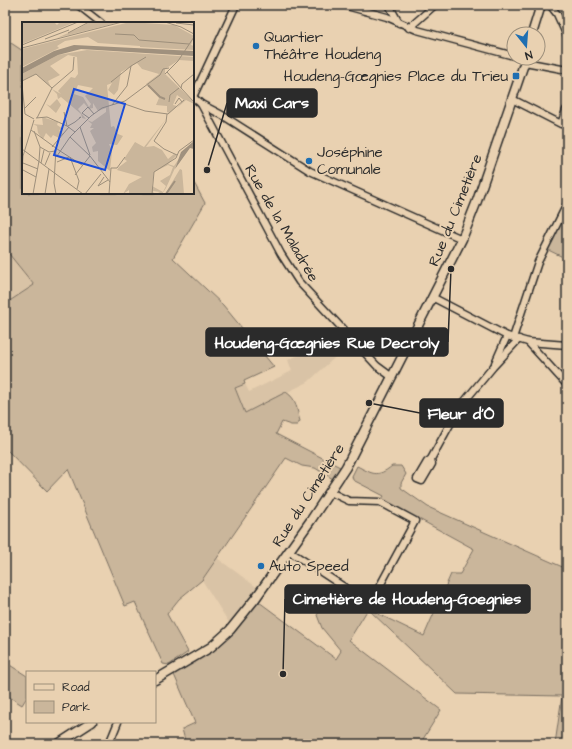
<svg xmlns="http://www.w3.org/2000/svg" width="572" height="749" viewBox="0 0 572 749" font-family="'Architects Daughter',sans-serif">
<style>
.built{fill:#d9c3a6}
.green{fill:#cab69b;stroke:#7a7063}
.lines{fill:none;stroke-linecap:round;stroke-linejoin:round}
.street-casing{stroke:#2b2b2b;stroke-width:9}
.secondary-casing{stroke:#2b2b2b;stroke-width:11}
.street{stroke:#e9d1b1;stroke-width:6}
.secondary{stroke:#e9d1b1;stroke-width:8}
.poi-dot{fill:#1f6fb2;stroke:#e9d1b1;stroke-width:1.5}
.labels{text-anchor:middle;stroke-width:4;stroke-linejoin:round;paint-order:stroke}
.poi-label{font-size:15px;fill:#2b2b2b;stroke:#e9d1b1;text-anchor:start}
.street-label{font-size:15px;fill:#2b2b2b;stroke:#e9d1b1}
.inset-river{fill:none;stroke:#a0917e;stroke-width:2}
.inset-road{fill:none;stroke:#9d8f7b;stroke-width:1}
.view{fill:#1d4ed8;fill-opacity:0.15;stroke:#1d4ed8;stroke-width:2}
.inset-edge{fill:none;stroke:#2b2b2b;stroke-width:2}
.leader{fill:none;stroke:#2b2b2b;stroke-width:1.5}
.callout-dot{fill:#2b2b2b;stroke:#e9d1b1;stroke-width:1.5}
.callout{fill:#2b2b2b;stroke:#2b2b2b;stroke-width:1.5}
.callout-label{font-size:16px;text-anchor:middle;font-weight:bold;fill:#fff}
</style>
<rect width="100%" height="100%" fill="#e9d1b1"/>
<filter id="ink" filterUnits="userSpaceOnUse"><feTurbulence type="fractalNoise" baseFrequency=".025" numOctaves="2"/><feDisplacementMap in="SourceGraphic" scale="8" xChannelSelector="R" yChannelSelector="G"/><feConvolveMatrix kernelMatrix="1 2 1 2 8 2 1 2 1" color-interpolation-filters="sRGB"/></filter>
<g filter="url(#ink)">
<g class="built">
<polygon points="5,249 34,286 5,304"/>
<polygon points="335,338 344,349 308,382 245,413 235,389 245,384 249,392 292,371 288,360"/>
<polygon points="217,558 259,589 231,626 202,580"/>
</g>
<g class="green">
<path d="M5,39L23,51V193H193V181L205,203L173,258L223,305L274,367L244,381L245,384L235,388L245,413L286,392C298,400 296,409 300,421L297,425H291L282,422L276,434L340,467L333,479L315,468L302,466L286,458L202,580L179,599L167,614L188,652L169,665L163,664L135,602L125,606L68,469L47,491L5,448V304L34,285L5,249Z"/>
<polygon points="567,204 567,259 544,248"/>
<path d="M357,466C373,474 377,478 392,466H401L406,474L401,483V488L428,507L567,569V744H555L562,696L457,694L368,609L349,640L441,710L420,744H186L182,729L195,723L172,670L211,647L255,599L336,659L341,651L322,628L317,615L319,612L335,611L353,593L370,604L368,609L424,636L451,574H460L474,549L419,519L415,521L380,502L384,496L353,480L352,476Z"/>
<polygon points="5,662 27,676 27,697 22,705 5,694"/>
</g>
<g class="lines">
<g class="street-casing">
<g id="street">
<polyline points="78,5 101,23"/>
<polyline points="343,5 387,17 417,30 514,56"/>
<polyline points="389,5 399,23"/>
<polyline points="550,5 557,14 567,36"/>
<polyline points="409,28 435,5"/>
<polyline points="525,62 567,70"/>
<polyline points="193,97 201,104 222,115 310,171 462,239"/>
<polyline points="193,97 236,5"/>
<polyline points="512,99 561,124 566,110"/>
<polyline points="201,104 281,254 299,282 377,366 392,377"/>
<polyline points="432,297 507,336 528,342 567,345"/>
<polyline points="513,338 538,262 567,204"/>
<polyline points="528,342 567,385"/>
<polyline points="495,363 507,336"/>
<polyline points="431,459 432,464 422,481 417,479 427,462 431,459 459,408 493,367 519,339"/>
<polyline points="289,551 370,604 415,521 380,502 349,501 330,492"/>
<polyline points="109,744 118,722"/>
</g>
</g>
<g class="secondary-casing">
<g id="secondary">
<polyline points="532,34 541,5"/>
<polyline points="155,680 211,647 230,630 255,599 311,520 346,467 462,239 477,201 526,58"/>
<polyline points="58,744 92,722"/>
</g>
</g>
<use href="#street" class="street"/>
<use href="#secondary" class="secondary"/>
</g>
</g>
<g class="poi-dot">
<circle cx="256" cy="46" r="4"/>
<rect x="512" y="72" width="8" height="8" rx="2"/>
<circle cx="309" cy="161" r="4"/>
<circle cx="261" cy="566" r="4"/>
</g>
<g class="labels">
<g class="poi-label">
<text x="264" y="42">Quartier<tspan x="264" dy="17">Théâtre Houdeng</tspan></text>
<text x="508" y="81" text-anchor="end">Houdeng-Gœgnies Place du Trieu</text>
<text x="317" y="157">Joséphine<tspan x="317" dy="17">Comunale</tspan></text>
<text x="269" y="571">Auto Speed</text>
</g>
<g class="street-label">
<text transform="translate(455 210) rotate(-68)" y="5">Rue du Cimetière</text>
<text transform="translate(282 223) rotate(60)" y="5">Rue de la Maladrée</text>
<text transform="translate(308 495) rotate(-57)" y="5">Rue du Cimetière</text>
</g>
</g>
<g transform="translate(22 22)">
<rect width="172" height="172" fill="#e9d1b1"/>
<path d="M0,0H32L35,3L37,1L35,0H53L0,22ZM68,0H98L35,16L55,7ZM108,0L152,3L172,14L169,23L172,24V28L118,25V20V24L76,21L66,15L43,19L35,24L37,26L0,45V27ZM65,28L172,35V39L157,38L143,47V52L172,80V82L164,78L155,86L162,78L155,73L151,83L155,84L147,91L145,90V84L134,83L137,76L124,62L137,52L120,47L115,41L99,50L96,68L92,73L86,68L90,61L85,63L89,105L92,104L96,112L101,114L95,123L87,122L90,129L88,149L76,139V129L71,130L70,125L74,121L68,109L72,106H68L70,102L65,98L70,100L84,90V86L76,89L71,81V86L67,87L62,81L56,87L64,97L60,96L59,92L39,75L36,77L35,72L30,67L39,72L36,69L49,55L53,56L56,52L55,35L46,33L28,44L38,53L26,59L29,65L14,52L0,59V52L36,33ZM56,63L71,66L63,74L69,82L67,85L61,75L52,72ZM35,77L39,83L34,91L24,82L28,84ZM20,95L36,100L35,103L41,107L37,108L41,112L37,116L31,113L29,116L24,111L21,117L16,111L15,104L11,102L21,103ZM145,96L124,125L132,124L140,128L146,137L152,132L155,133L146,142L152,144L158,135L144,166L140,172H134L138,170L131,169L132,172H107V168L101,172L107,162L120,155L95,148L97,145L105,139L102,137L113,120L122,125ZM146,143L151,145L148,153L138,159L144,164L141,170L130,164L132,150ZM158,147L160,148L162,172H143Z" fill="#cab69b" fill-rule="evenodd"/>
<path d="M52,23L172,29V34L59,27L36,33L0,52V46L32,29ZM172,119V127L168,126L153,147L159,130Z" fill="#a0917e"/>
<path class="inset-river" d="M126,63L138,75L143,77M144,172L153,159"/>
<path class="inset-road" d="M143,0L159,5L172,12M154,1L172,3M46,11L67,0M93,12L112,13L117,18L167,22M23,17L47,8M0,23L56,0M0,26L100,0M145,50L160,67M143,52L156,39L172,15M0,59L14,52L30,66M89,60L109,44M0,62L3,92L12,97M160,62L159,66L172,80M160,62L172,52M147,80L148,73L157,66M100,81L123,89L146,92L162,78M153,82L157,76L160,80M90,83L105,64L109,44L124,35M2,87L14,75M42,90L45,104M145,92L144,100L132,119L142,127L155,133M14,96L25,95L45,104L53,110M15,96L30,66L51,48L52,35M67,96L60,91L66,85L72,92M46,104L53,100L59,95L57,96M58,105L68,133M9,108L38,129M12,109L18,125L17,139M48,115L68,134L88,160M18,125L27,130L33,129M30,125L47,105M0,127L61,172M38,129L60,143M35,134L48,115L69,94L80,86L103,79L138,53L141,47L147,46M48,135L57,159L55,167M35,140L47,135M1,141L16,147M19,141L22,128M23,143L28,131M1,148L14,155M0,153L1,134L12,98M53,153L68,134M82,155L76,164L86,158M11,172L17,139M23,172L27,147M34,172L32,161L34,126M63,172L79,152M87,172L89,146H95L103,135M130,172L132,150L154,136L157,129L172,118"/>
<path class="view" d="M52,67L103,82L83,148L32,133Z"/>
<rect width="172" height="172" class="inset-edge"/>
</g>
<path class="leader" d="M207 170L227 103M451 269L448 342M369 403L420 413M283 674L285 599"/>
<g class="callout-dot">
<circle cx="207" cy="170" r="4"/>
<circle cx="451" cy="269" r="4"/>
<circle cx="369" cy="403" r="4"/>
<circle cx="283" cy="674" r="4"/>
</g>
<g class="callout">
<rect x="227" y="89" width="90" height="28" rx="4"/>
<rect x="206" y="328" width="242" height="28" rx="4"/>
<rect x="420" y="399" width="83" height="28" rx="4"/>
<rect x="285" y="585" width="245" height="28" rx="4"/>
</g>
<g class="callout-label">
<text x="272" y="108">Maxi Cars</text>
<text x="327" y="348">Houdeng-Gœgnies Rue Decroly</text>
<text x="461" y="419">Fleur d'Ô</text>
<text x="407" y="604">Cimetière de Houdeng-Goegnies</text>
</g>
<rect width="572" height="749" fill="none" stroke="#e9d1b1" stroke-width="20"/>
<rect x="10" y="10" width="552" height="729" fill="none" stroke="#2b2b2b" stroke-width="1.5" filter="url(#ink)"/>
<rect x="26" y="671" width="130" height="52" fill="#e9d1b1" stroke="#9d8f7b"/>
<rect x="34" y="684" width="20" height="6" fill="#e9d1b1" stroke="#9d8f7b"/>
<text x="62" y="691" font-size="12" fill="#2b2b2b">Road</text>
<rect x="34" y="701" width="20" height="12" fill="#cab69b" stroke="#9d8f7b"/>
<text x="62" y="711" font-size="12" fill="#2b2b2b">Park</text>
<g transform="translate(526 46) rotate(163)"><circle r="19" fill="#e9d1b1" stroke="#9d8f7b"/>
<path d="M0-3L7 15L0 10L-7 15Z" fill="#1f6fb2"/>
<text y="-6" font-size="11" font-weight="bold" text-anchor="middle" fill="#2b2b2b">N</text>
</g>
</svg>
